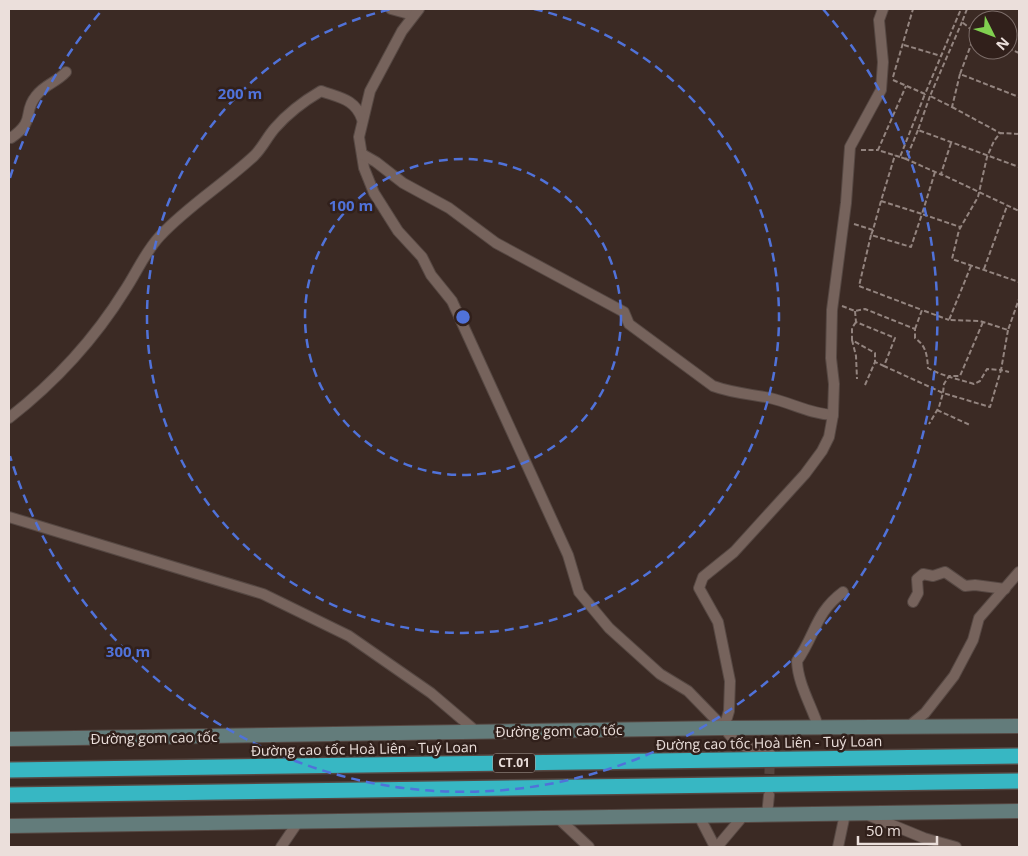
<svg xmlns="http://www.w3.org/2000/svg" width="1028" height="856" viewBox="0 0 1028 856" font-family="'Open Sans',sans-serif">
<style>
.lines{fill:none;stroke-linecap:round;stroke-linejoin:round}
.street-tunnel{stroke:#55453f;stroke-width:10;stroke-dasharray:10 5;stroke-linecap:butt}
.street-casing{stroke:#564843;stroke-width:12}
.secondary-casing{stroke:#564843;stroke-width:16}
.highway-casing{stroke:#564843;stroke-width:18}
.path{stroke:#93847f;stroke-width:2;stroke-dasharray:5 2.5;stroke-linecap:butt}
.street{stroke:#76635c;stroke-width:10}
.secondary{stroke:#637c7b;stroke-width:14}
.highway{stroke:#37b7c3;stroke-width:15}
.ring{fill:none;stroke:#5072d9;stroke-width:2.5;stroke-dasharray:9 6}
.labels{text-anchor:middle;stroke-width:5;stroke-linejoin:round;paint-order:stroke}
.shield{fill:#31201b;stroke:#b3a6a1;stroke-width:1}
.shield-label{font-size:12px;font-weight:bold;fill:#ebdfdb}
.street-label{font-size:14px;fill:#ebdfdb;stroke:#31201b}
.centre{fill:#5072d9;stroke:#31201b;stroke-width:2.5}
.ring-label{font-size:15px;text-anchor:middle;font-weight:bold;fill:#5072d9;stroke:#31201b;stroke-width:5;stroke-linejoin:round;paint-order:stroke}
</style>
<rect width="100%" height="100%" fill="#3b2a24"/>
<g class="lines">
<polyline class="street-tunnel" points="769,789 770,753"/>
<g class="street-casing">
<g id="street">
<polyline points="391,9 413,15"/>
<polyline points="419,9 402,31 370,91 359,137 364,168 374,193 398,231 422,257 431,275 452,301 568,555 579,592 609,628 660,674 688,691 724,728 738,745 770,753"/>
<path d="M9,137L11,138C37,120 22,113 36,96C45,84 56,83 66,72"/>
<path d="M362,154L376,162L403,183L449,208L496,243L624,312L629,324L713,386C732,393 750,394 770,398C792,403 810,414 833,415"/>
<path d="M9,418C55,382 94,340 125,290C137,272 145,252 160,236C188,206 224,184 254,156C263,147 267,137 275,128C288,113 304,101 321,91C340,98 355,99 362,119"/>
<polyline points="9,517 263,594 349,636 431,693 478,733"/>
<polyline points="913,602 918,593 917,579 923,574 933,576 945,572 965,586 975,585 1005,589"/>
<polyline points="908,727 925,713 954,676 973,640 979,618 1019,572"/>
<polyline points="724,728 729,711 730,681 718,622 699,588 703,577 734,552 805,474 822,451 829,437 833,415 834,384 831,358 832,310 846,203 850,147 881,90 883,62 879,20 883,9"/>
<path d="M819,729C812,706 798,685 797,661C816,634 815,613 843,592"/>
<polyline points="767,815 769,795"/>
<polyline points="868,815 924,838 956,847"/>
<polyline points="699,816 715,847"/>
<polyline points="558,818 589,847"/>
<polyline points="281,847 298,822"/>
<polyline points="717,847 744,815"/>
<polyline points="838,847 845,814"/>
</g>
</g>
<g class="secondary-casing">
<g id="secondary">
<polyline points="9,739 724,728 1019,726"/>
<polyline points="9,826 1019,811"/>
</g>
</g>
<g class="highway-casing">
<g id="highway">
<polyline points="9,770 1019,756"/>
<polyline points="9,795 1019,781"/>
</g>
</g>
<g class="path">
<polyline points="967,9 962,22 978,35"/>
<polyline points="975,34 960,74 1019,97"/>
<polyline points="904,45 941,56"/>
<polyline points="1008,48 1019,53"/>
<polyline points="960,74 952,107 930,96 962,22"/>
<polyline points="893,77 913,9"/>
<polyline points="893,80 925,94 961,9"/>
<polyline points="930,96 918,130 1019,167"/>
<polyline points="952,107 1000,133"/>
<polyline points="918,130 906,159 942,175"/>
<polyline points="1019,134 1000,133 994,141 987,157 978,197 959,230 952,259 1019,282"/>
<polyline points="951,143 941,174 1019,211"/>
<polyline points="861,150 878,150"/>
<polyline points="900,157 878,150 906,86"/>
<polyline points="906,159 900,157 925,94"/>
<polyline points="935,172 922,214 960,227"/>
<polyline points="854,224 873,230 881,201"/>
<polyline points="873,230 871,235 911,247 922,214 881,201 895,155"/>
<polyline points="871,235 859,286 922,310"/>
<polyline points="971,266 949,320 980,321 1008,330 1019,299"/>
<polyline points="984,269 1007,206"/>
<path d="M842,306L855,311L865,309L915,329V338C926,346 927,354 928,368C942,376 958,379 974,384L980,381L987,369L1001,370L990,407L943,393L944,384L949,376H960L983,322"/>
<polyline points="855,311 856,322 895,338 884,366 943,393 939,407 929,424"/>
<polyline points="856,322 852,328 852,340 875,353 875,362 884,366"/>
<polyline points="915,329 922,310 949,320"/>
<polyline points="1008,330 1001,370 1009,372"/>
<polyline points="852,340 856,356 857,379"/>
<polyline points="865,385 875,362"/>
<polyline points="937,410 970,425"/>
</g>
<use href="#street" class="street"/>
<use href="#secondary" class="secondary"/>
<use href="#highway" class="highway"/>
</g>
<g class="ring">
<circle cx="463" cy="317" r="158"/>
<path d="M534 9A316 316 0 1 1 392 9"/>
<path d="M10 178A474 474 0 0 1 103 9M823 9A474 474 0 1 1 10 456"/>
</g>
<g class="labels">
<rect class="shield" x="493" y="753.5" width="42" height="19" rx="4"/>
<g class="shield-label">
<text x="514" y="767">CT.01</text>
</g>
<g class="street-label">
<text transform="translate(559 731) rotate(-1)" y="5">Đường gom cao tốc</text>
<text transform="translate(154 738) rotate(-1)" y="5">Đường gom cao tốc</text>
<text transform="translate(769 743) rotate(-1)" y="5">Đường cao tốc Hoà Liên - Tuý Loan</text>
<text transform="translate(364 749) rotate(-1)" y="5">Đường cao tốc Hoà Liên - Tuý Loan</text>
</g>
</g>
<circle cx="463" cy="317" r="8" class="centre"/>
<g class="ring-label">
<text x="240" y="99">200 m</text>
<text x="351" y="211">100 m</text>
<text x="128" y="657">300 m</text>
</g>
<rect width="1028" height="856" fill="none" stroke="#ebdfdb" stroke-width="20"/>
<g transform="translate(993 35) rotate(132)"><circle r="24" fill="#31201b" stroke="#7b6c68"/>
<path d="M0-4L9 19L0 12L-9 19Z" fill="#81d050"/>
<text y="-8" font-size="14" font-weight="bold" text-anchor="middle" fill="#ebdfdb">N</text>
</g>
<path d="M858 836v8h79v-8" fill="none" stroke="#ebdfdb" stroke-width="2.5"/>
<text x="866" y="836" font-size="15" fill="#ebdfdb" stroke="#31201b" stroke-width="4" paint-order="stroke">50 m</text>
</svg>
